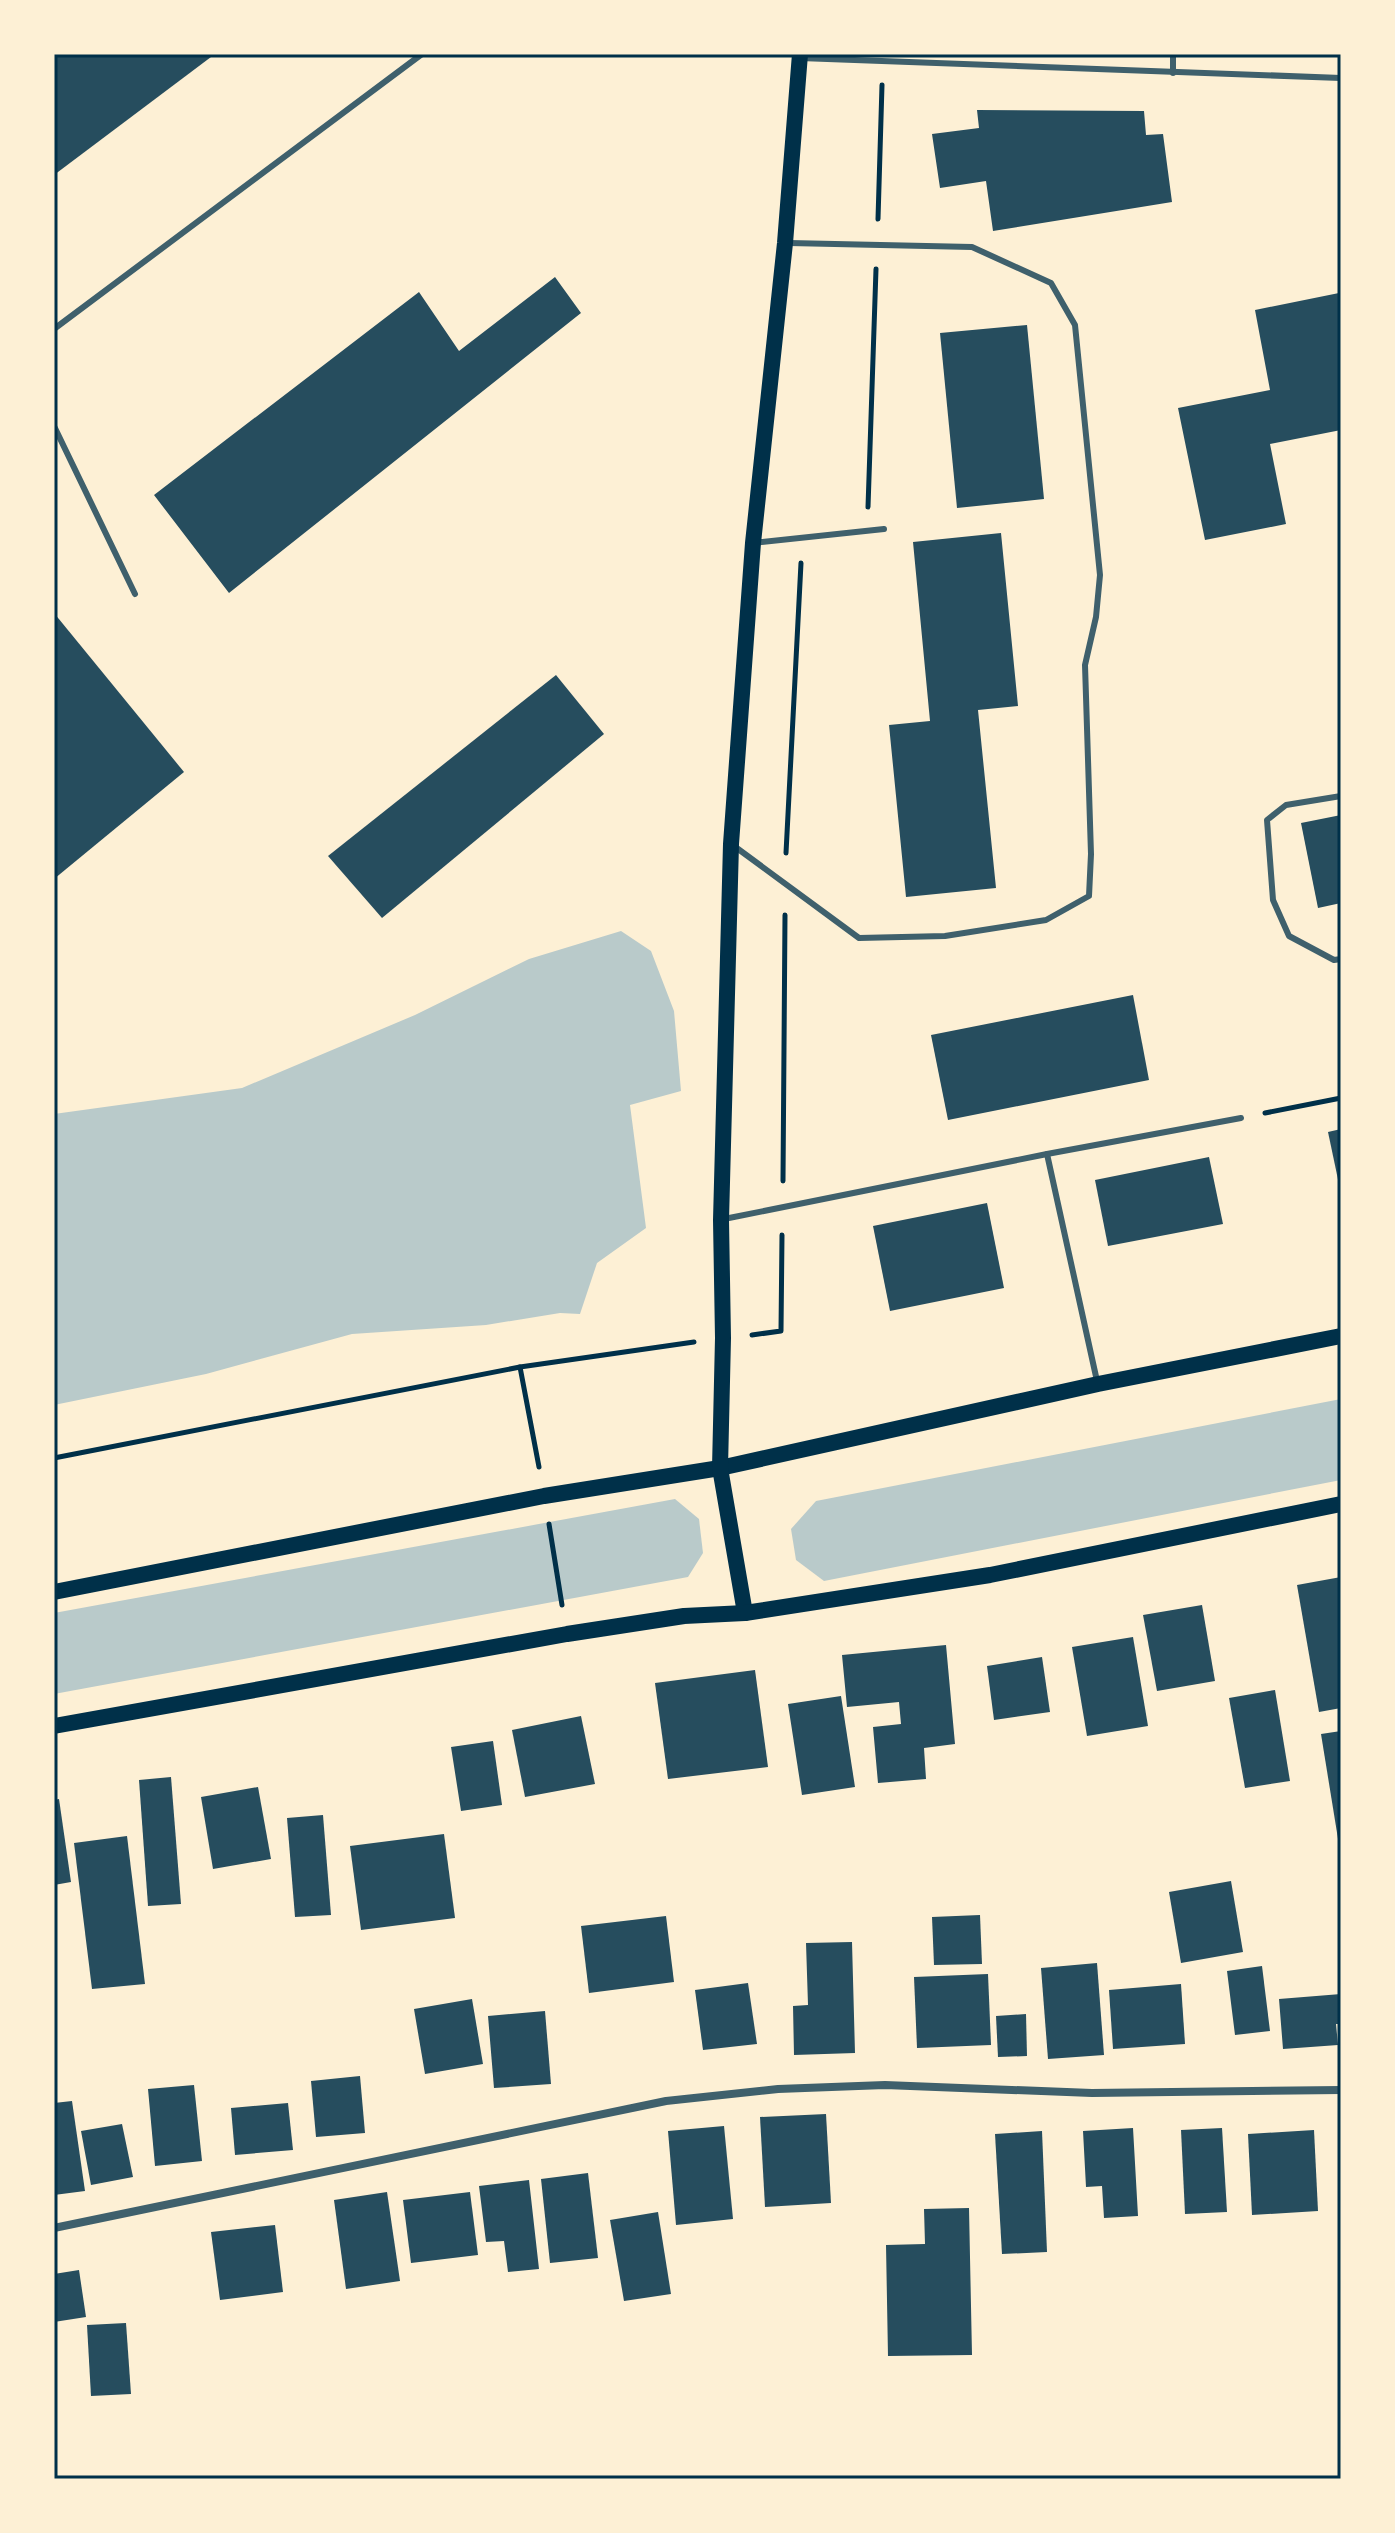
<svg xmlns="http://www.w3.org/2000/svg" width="1395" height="2533" viewBox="0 0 1395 2533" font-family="'IBM Plex Sans',sans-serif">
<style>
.green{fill:#b9caca}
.building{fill:#264d5e}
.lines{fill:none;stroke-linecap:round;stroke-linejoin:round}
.path{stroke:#003049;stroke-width:5}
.service{stroke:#3f606c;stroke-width:6}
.minor{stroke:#3f606c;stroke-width:8}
.secondary{stroke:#003049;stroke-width:16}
.neatline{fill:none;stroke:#003049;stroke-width:3}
</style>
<rect width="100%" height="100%" fill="#fdf0d5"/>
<g class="green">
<polygon points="621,931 651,951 674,1011 681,1091 630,1105 646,1228 597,1263 580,1314 560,1313 486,1325 352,1334 206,1374 54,1405 54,1114 242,1088 415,1015 529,959"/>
<polygon points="1341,1399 1341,1480 824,1581 796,1560 791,1529 816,1501"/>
<polygon points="675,1499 699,1519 703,1553 688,1577 54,1694 54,1613"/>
</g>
<g class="building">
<polygon points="54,54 215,54 54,175"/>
<polygon points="977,110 1144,111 1146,135 1163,134 1172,202 993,231 986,181 940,188 932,134 979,128"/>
<polygon points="555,277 581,313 229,593 154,495 419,292 459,351"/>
<polygon points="1339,293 1341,305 1341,430 1270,444 1286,524 1205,540 1178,408 1270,390 1255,310"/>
<polygon points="1027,325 1044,499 957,508 940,333"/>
<polygon points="1001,533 1018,706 978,710 996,888 906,897 889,725 930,721 913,542"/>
<polygon points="54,613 184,772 54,879"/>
<polygon points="556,675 604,734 382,918 328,856"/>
<polygon points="1341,815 1341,903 1318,908 1301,823"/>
<polygon points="1133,995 1149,1080 948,1120 931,1035"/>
<polygon points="1341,1129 1341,1189 1340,1189 1328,1132"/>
<polygon points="1209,1157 1223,1224 1108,1246 1095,1180"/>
<polygon points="987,1203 1004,1288 890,1311 873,1226"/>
<polygon points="1341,1577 1341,1708 1319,1712 1297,1585"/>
<polygon points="1202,1605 1215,1681 1157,1691 1143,1615"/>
<polygon points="1133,1637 1148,1726 1087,1736 1072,1647"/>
<polygon points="946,1645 955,1744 924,1748 926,1779 878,1783 873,1727 901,1724 899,1702 847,1707 842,1655"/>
<polygon points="1042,1657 1050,1712 994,1720 987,1666"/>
<polygon points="755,1670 768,1767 668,1779 655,1683"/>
<polygon points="1275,1690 1290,1781 1245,1788 1229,1698"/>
<polygon points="841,1696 855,1787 802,1795 788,1704"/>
<polygon points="581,1716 595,1784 525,1797 512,1730"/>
<polygon points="1341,1731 1341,1845 1339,1845 1321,1734"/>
<polygon points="493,1741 502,1805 461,1811 451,1747"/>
<polygon points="171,1777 181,1904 148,1906 139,1780"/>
<polygon points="258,1787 271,1859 213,1869 201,1797"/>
<polygon points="59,1799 71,1882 54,1885 54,1800"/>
<polygon points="323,1815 331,1915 295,1917 287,1818"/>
<polygon points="444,1834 455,1918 361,1930 350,1846"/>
<polygon points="127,1836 145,1984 92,1989 74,1843"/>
<polygon points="1231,1881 1243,1952 1181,1963 1169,1892"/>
<polygon points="980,1915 982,1964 934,1965 932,1917"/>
<polygon points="666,1916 674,1982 589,1993 581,1926"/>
<polygon points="852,1942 855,2053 794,2055 793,2006 808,2005 806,1943"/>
<polygon points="1097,1963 1104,2055 1048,2059 1041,1968"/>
<polygon points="1262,1966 1270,2031 1235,2035 1227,1971"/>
<polygon points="988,1974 991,2045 917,2048 914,1977"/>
<polygon points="748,1983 757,2044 703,2050 695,1990"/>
<polygon points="1181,1984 1185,2044 1113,2049 1109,1990"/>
<polygon points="1341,1994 1341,2024 1336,2024 1338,2045 1283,2049 1279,1999"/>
<polygon points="472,1999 483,2064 425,2074 414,2009"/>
<polygon points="545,2011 551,2084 494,2088 488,2016"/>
<polygon points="1026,2014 1027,2056 998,2057 996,2016"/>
<polygon points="360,2076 365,2133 316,2137 311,2081"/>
<polygon points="194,2085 202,2161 155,2166 148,2089"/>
<polygon points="72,2101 85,2191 54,2195 54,2103"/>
<polygon points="288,2103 293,2150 235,2155 231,2108"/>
<polygon points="826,2114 831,2203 765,2207 760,2117"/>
<polygon points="122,2124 133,2177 91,2185 81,2131"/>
<polygon points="724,2126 733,2219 676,2225 668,2131"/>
<polygon points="1133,2128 1138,2216 1104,2218 1102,2186 1086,2187 1083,2131"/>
<polygon points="1222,2128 1227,2212 1185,2214 1181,2130"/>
<polygon points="1314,2130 1318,2211 1252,2215 1248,2134"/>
<polygon points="1042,2131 1047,2252 1002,2254 995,2134"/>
<polygon points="588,2173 598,2258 550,2263 541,2179"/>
<polygon points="529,2180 539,2269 508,2272 504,2241 486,2242 479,2186"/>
<polygon points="387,2192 400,2281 346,2289 334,2200"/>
<polygon points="470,2192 478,2255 411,2263 403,2200"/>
<polygon points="969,2208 972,2355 888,2356 886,2245 925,2244 924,2209"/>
<polygon points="658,2212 671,2294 624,2301 610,2220"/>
<polygon points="275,2225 283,2292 220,2300 211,2232"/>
<polygon points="79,2270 86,2317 54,2322 54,2274"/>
<polygon points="126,2323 131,2394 91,2396 87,2325"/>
</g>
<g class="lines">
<g class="path">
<polyline points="878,219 882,85"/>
<polyline points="868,507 876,269"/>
<polyline points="786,853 801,563"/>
<polyline points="1265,1113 1341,1098"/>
<polyline points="783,1181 785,915"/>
<polyline points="752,1335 781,1331 782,1235"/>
<polyline points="520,1367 539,1467"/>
<polyline points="54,1458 520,1367 694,1342"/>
<polyline points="549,1524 562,1605"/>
</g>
<g class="service">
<polyline points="1173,54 1173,73"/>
<polyline points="800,58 1341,78"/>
<polyline points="54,329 422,54"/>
<polyline points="54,426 135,594"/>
<polyline points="753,543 884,529"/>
<polyline points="1341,796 1286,805 1267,820 1273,900 1289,936 1334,960 1341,959"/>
<polyline points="734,846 859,938 945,936 1046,920 1089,896 1091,854 1085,665 1096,617 1100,575 1075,325 1051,283 972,247 789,243"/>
<polyline points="1047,1154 1097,1381"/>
<polyline points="724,1219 1047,1154 1241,1118"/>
</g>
<polyline class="minor" points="54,2228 666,2101 778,2089 885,2085 1092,2093 1341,2090"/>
<g class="secondary">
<polyline points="54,1592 544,1496 720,1468 1098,1384 1341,1336"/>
<polyline points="745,1613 720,1468 723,1338 721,1220 731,844 753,543 785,243 800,54"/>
<polyline points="54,1726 567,1634 684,1616 745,1613 990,1575 1341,1504"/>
</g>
</g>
<rect width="1395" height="2533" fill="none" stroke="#fdf0d5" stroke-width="112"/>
<rect x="56" y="56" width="1283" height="2421" class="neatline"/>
</svg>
